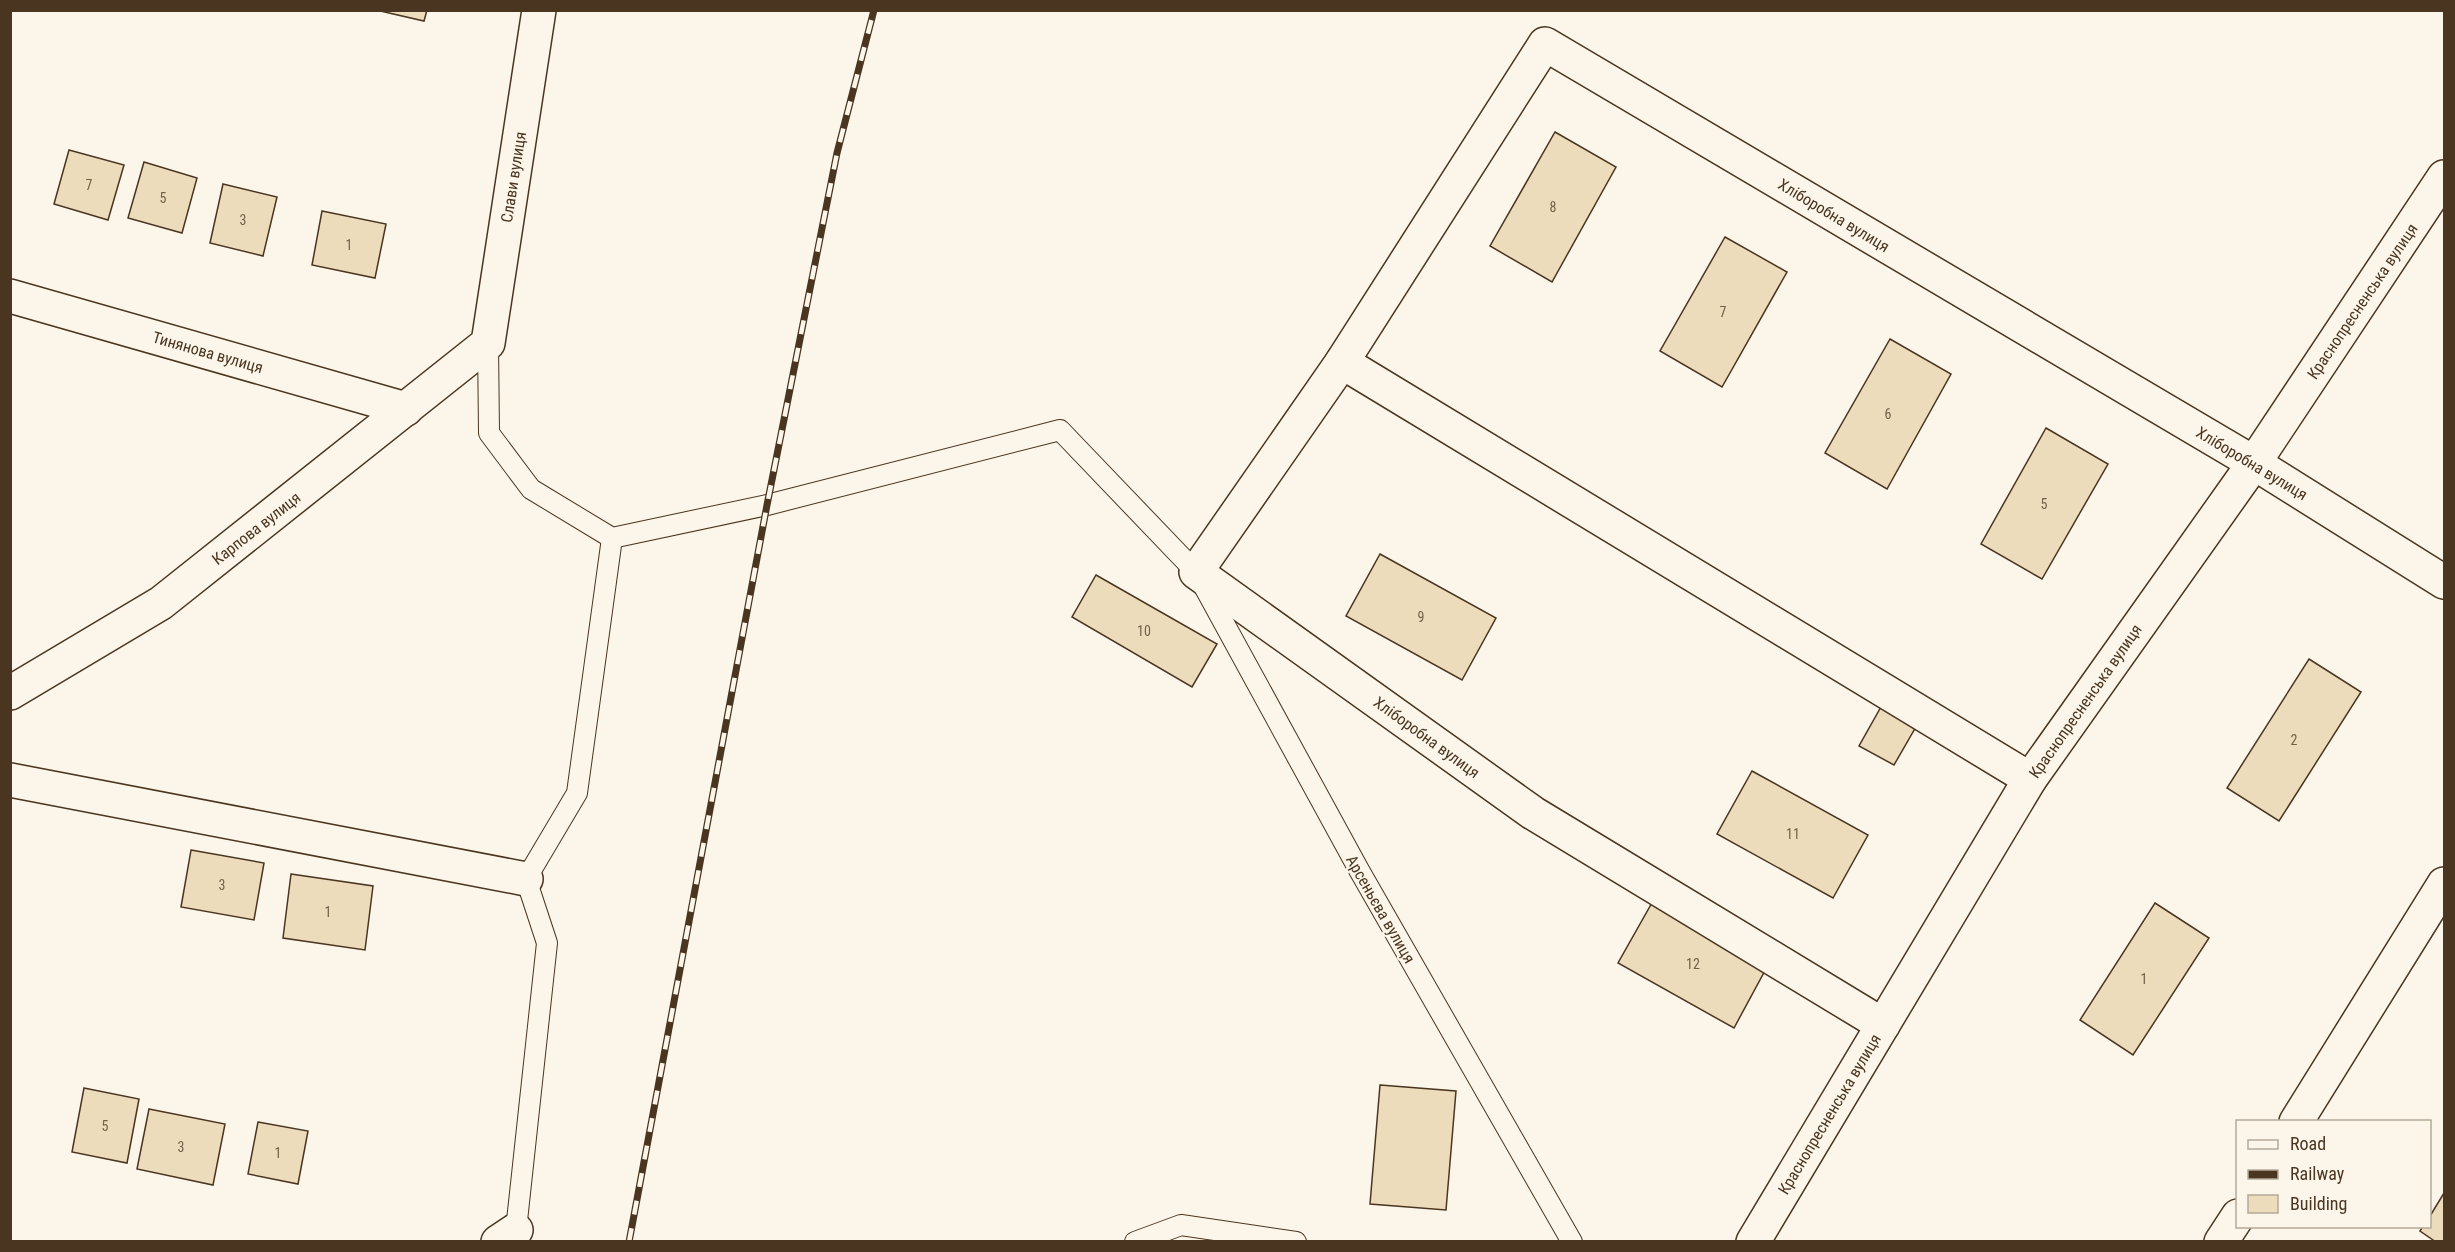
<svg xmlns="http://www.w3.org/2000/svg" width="2455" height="1252" viewBox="0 0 2455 1252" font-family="'Roboto Condensed',sans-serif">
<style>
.building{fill:#ecdcbc;stroke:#4a3520;stroke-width:1.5}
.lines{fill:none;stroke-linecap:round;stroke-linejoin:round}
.service-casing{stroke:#4a3520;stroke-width:22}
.minor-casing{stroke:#4a3520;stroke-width:36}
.service{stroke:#fbf6e9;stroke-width:20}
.minor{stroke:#fbf6e9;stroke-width:33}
.rail-casing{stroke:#4a3520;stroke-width:7}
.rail{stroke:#fbf6e9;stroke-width:4.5;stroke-dasharray:14;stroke-linecap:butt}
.labels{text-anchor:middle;stroke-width:4.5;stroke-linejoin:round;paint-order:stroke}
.number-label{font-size:14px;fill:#725f47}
.street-label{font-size:16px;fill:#4a3520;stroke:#fbf6e9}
</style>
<rect width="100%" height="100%" fill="#fbf6e9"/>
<g class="building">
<polygon points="376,10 427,10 424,21"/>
<polygon points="1555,132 1616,167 1552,282 1490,246"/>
<polygon points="69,150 124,165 108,220 54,204"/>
<polygon points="144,162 197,178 182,233 128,218"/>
<polygon points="223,184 277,197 263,256 210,243"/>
<polygon points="322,211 386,224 375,278 312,265"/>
<polygon points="1725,237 1787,272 1722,387 1660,351"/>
<polygon points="1890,339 1951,374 1887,489 1825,453"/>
<polygon points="2046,428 2108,464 2042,579 1981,544"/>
<polygon points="1380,554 1496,618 1462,680 1346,616"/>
<polygon points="1096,575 1217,644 1192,687 1072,617"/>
<polygon points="2309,659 2361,692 2279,821 2227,788"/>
<polygon points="1886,698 1921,718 1894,765 1859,746"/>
<polygon points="1752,771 1868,835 1833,898 1717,834"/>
<polygon points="191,850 264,863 254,920 181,907"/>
<polygon points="291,874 373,886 365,950 283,938"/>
<polygon points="1653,901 1768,965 1734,1028 1618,963"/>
<polygon points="2155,903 2209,938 2133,1055 2080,1020"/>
<polygon points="1380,1085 1456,1091 1446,1210 1370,1204"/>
<polygon points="84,1088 139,1099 127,1163 72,1152"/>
<polygon points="149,1109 225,1124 213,1185 137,1169"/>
<polygon points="258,1122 308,1131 298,1184 248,1174"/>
<polygon points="2444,1193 2444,1242 2436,1242 2420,1231 2423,1226 2430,1226 2430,1216"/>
</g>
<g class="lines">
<g class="service-casing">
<g id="service">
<polyline points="488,343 489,433 531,489 612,538 767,505 1060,430 1196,572 1359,870 1572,1242"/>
<polyline points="516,1230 547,943 526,879 577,793 612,538"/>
<polyline points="1135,1242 1181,1225 1296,1242"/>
</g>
</g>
<g class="minor-casing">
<g id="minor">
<polyline points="10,296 406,409"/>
<polyline points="1342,362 2030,779"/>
<polyline points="10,693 161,603 488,343 539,10"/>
<polyline points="10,780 526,879"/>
<polyline points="1883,1025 1533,813 1196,572 1342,362 1545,44 2254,463 2444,582"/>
<polyline points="2296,1122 2444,884"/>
<polyline points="498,1242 516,1230"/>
<polyline points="1753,1242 2030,779 2254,463 2444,177"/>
<polyline points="2221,1242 2238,1216"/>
</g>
</g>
<use href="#service" class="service"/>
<use href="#minor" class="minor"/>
<g class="rail-casing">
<polyline id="rail" points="629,1242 767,505 837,153 874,10"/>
</g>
<use href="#rail" class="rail"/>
</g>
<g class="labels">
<g class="number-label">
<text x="89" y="190">7</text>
<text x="163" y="203">5</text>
<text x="1553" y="212">8</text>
<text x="243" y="225">3</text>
<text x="349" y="250">1</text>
<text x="1723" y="317">7</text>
<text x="1888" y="419">6</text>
<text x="2044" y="509">5</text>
<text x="1421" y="622">9</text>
<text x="1144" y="636">10</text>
<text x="2294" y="745">2</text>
<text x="1793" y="839">11</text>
<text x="222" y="890">3</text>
<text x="328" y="917">1</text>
<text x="1693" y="969">12</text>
<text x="2144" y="984">1</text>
<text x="105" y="1131">5</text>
<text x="181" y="1152">3</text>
<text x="278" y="1158">1</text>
</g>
<g class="street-label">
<text transform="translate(513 177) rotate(-81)" y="6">Слави вулиця</text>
<text transform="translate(1834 215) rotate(31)" y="6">Хліборобна вулиця</text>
<text transform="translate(2362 301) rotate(-56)" y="6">Краснопресненська вулиця</text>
<text transform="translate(208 352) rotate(16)" y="6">Тинянова вулиця</text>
<text transform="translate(2252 463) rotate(31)" y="6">Хліборобна вулиця</text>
<text transform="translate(256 528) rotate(-38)" y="6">Карпова вулиця</text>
<text transform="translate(2085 701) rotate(-55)" y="6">Краснопресненська вулиця</text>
<text transform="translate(1427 737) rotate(36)" y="6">Хліборобна вулиця</text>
<text transform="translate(1381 909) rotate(60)" y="6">Арсеньєва вулиця</text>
<text transform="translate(1829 1114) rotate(-59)" y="6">Краснопресненська вулиця</text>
</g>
</g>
<rect width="2455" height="1252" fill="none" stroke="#4a3520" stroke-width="24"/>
<rect x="2236" y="1120" width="195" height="108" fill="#fbf6e9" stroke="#b4a999" stroke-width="1.5"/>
<rect x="2248" y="1140" width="30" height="9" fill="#fbf6e9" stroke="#b4a999" stroke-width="1.5"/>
<text x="2290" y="1150" font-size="18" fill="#4a3520">Road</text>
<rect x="2248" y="1170" width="30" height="9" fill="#4a3520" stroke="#b4a999" stroke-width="1.5"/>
<text x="2290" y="1180" font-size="18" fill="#4a3520">Railway</text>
<rect x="2248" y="1195" width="30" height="18" fill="#ecdcbc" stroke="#b4a999" stroke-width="1.5"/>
<text x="2290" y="1210" font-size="18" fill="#4a3520">Building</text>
</svg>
